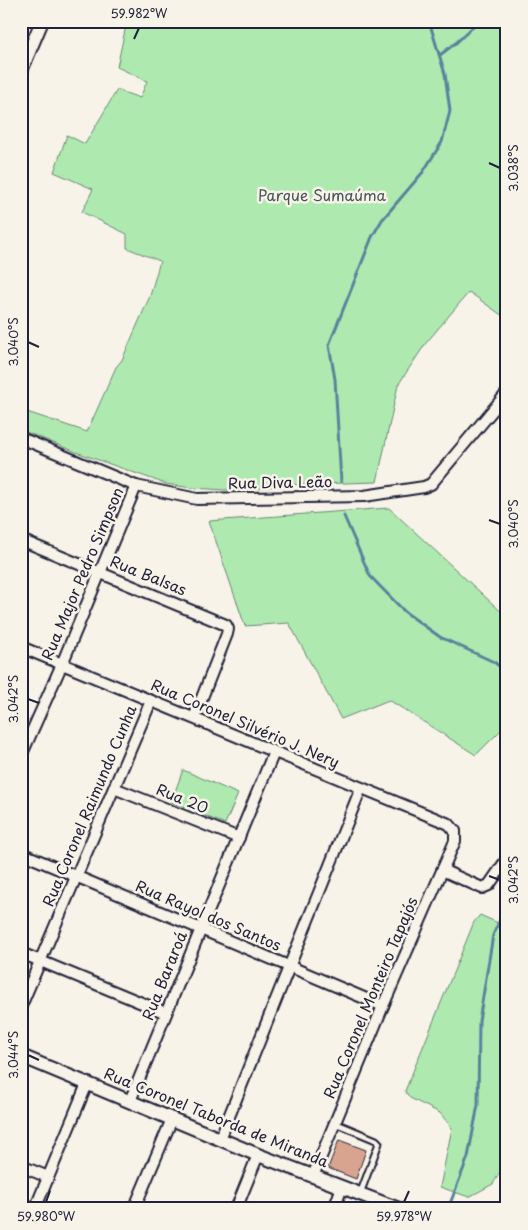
<svg xmlns="http://www.w3.org/2000/svg" width="528" height="1230" viewBox="0 0 528 1230" font-family="'Playpen Sans',sans-serif">
<style>
.green{fill:#aeeaaf;stroke:#688675}
.lines{fill:none;stroke-linecap:round;stroke-linejoin:round}
.stream{stroke:#59839d;stroke-width:3}
.building{fill:#d9a48f;stroke:#22223b}
.service-casing{stroke:#22223b;stroke-width:9}
.minor-casing{stroke:#22223b;stroke-width:14}
.tertiary-casing{stroke:#22223b;stroke-width:16}
.service{stroke:#f7f3e8;stroke-width:5}
.minor{stroke:#f7f3e8;stroke-width:10}
.tertiary{stroke:#f7f3e8;stroke-width:12}
.ticks{fill:none;stroke:#22223b;stroke-width:2}
.labels{text-anchor:middle;stroke-width:5;stroke-linejoin:round;paint-order:stroke}
.park-label{font-size:15px;fill:#455458;stroke:#f7f3e8}
.street-label{font-size:15px;fill:#22223b;stroke:#f7f3e8}
.neatline{fill:none;stroke:#22223b;stroke-width:2}
.ticks-label{font-size:12px;text-anchor:middle;fill:#22223b}
</style>
<rect width="100%" height="100%" fill="#f7f3e8"/>
<filter id="ink" filterUnits="userSpaceOnUse"><feTurbulence type="fractalNoise" baseFrequency=".02" numOctaves="2"/><feDisplacementMap in="SourceGraphic" scale="10" xChannelSelector="R" yChannelSelector="G"/><feConvolveMatrix kernelMatrix="1 2 1 2 8 2 1 2 1" color-interpolation-filters="sRGB"/></filter>
<g filter="url(#ink)">
<g class="green">
<polygon points="127,21 507,21 507,319 469,292 426,343 398,385 377,482 282,485 261,488 226,490 192,488 166,484 76,452 21,430 21,424 27,412 87,432 116,367 122,360 150,296 160,261 127,248 127,234 82,212 93,189 54,172 67,135 85,144 117,90 140,98 147,81 117,67"/>
<polygon points="389,508 507,617 507,724 476,755 389,700 341,719 289,623 245,626 209,521"/>
<polygon points="183,770 238,794 225,824 171,802"/>
<polygon points="480,915 507,927 507,1160 493,1184 469,1197 440,1187 452,1128 440,1113 410,1098 405,1091 474,922"/>
</g>
<g class="lines">
<g class="stream">
<polyline points="440,55 457,42 479,21"/>
<polyline points="341,482 335,379 329,345 372,237 382,220 423,172 442,142 450,111 445,74 429,21"/>
<polyline points="344,516 370,576 405,612 440,637 494,662 507,672"/>
<polyline points="448,1209 468,1157 478,1105 479,1021 493,935 507,904"/>
</g>
</g>
<polygon class="building" points="339,1140 366,1150 356,1179 328,1168"/>
<g class="lines">
<g class="service-casing">
<polyline id="service" points="335,1123 376,1140 379,1143 360,1194"/>
</g>
<g class="minor-casing">
<g id="minor">
<polyline points="21,438 136,486 197,499 364,496 424,487 431,484 507,393"/>
<polyline points="21,540 226,625 228,629 227,634 194,718"/>
<polyline points="21,647 449,824 455,831 455,841 383,1006 313,1176"/>
<polyline points="21,756 62,664 136,486"/>
<polyline points="114,788 239,838"/>
<polyline points="21,853 383,1006"/>
<polyline points="442,870 482,888 489,885 507,859"/>
<polyline points="21,953 166,1013"/>
<polyline points="21,1006 151,701"/>
<polyline points="130,1101 274,752"/>
<polyline points="220,1139 361,788"/>
<polyline points="21,1166 48,1177"/>
<polyline points="35,1209 87,1084"/>
<polyline points="134,1209 172,1119"/>
<polyline points="236,1209 258,1155"/>
<polyline points="334,1209 342,1187"/>
</g>
</g>
<g class="tertiary-casing">
<g id="tertiary">
<polyline points="21,71 42,21"/>
<polyline points="21,1056 258,1155 399,1209"/>
</g>
</g>
<use href="#service" class="service"/>
<use href="#minor" class="minor"/>
<use href="#tertiary" class="tertiary"/>
</g>
</g>
<path class="ticks" d="M134,39L139,28M489,163L500,168M28,342L39,347M489,520L500,524M28,699L39,703M489,876L500,880M28,1055L39,1060M46,1202L50,1191M404,1202L409,1191"/>
<g class="labels">
<g class="park-label">
<text x="322" y="201">Parque Sumaúma</text>
</g>
<g class="street-label">
<text transform="translate(280 483) rotate(-1)" y="5">Rua Diva Leão</text>
<text transform="translate(83 574) rotate(-67)" y="5">Rua Major Pedro Simpson</text>
<text transform="translate(148 576) rotate(22)" y="5">Rua Balsas</text>
<text transform="translate(245 724) rotate(23)" y="5">Rua Coronel Silvério J. Nery</text>
<text transform="translate(182 799) rotate(22)" y="5">Rua 20</text>
<text transform="translate(90 806) rotate(-67)" y="5">Rua Coronel Raimundo Cunha</text>
<text transform="translate(208 916) rotate(23)" y="5">Rua Rayol dos Santos</text>
<text transform="translate(165 976) rotate(-68)" y="5">Rua Bararoá</text>
<text transform="translate(371 998) rotate(-67)" y="5">Rua Coronel Monteiro Tapajós</text>
<text transform="translate(216 1118) rotate(22)" y="5">Rua Coronel Taborda de Miranda</text>
</g>
</g>
<rect width="528" height="1230" fill="none" stroke="#f7f3e8" stroke-width="55"/>
<rect x="28" y="28" width="472" height="1174" class="neatline"/>
<g class="ticks-label">
<text x="139" y="18">59.982°W</text>
<text transform="translate(514 168) rotate(-90)" y="4">3.038°S</text>
<text transform="translate(14 342) rotate(-90)" y="4">3.040°S</text>
<text transform="translate(514 524) rotate(-90)" y="4">3.040°S</text>
<text transform="translate(14 699) rotate(-90)" y="4">3.042°S</text>
<text transform="translate(514 880) rotate(-90)" y="4">3.042°S</text>
<text transform="translate(14 1055) rotate(-90)" y="4">3.044°S</text>
<text x="46" y="1221">59.980°W</text>
<text x="404" y="1221">59.978°W</text>
</g>
</svg>
